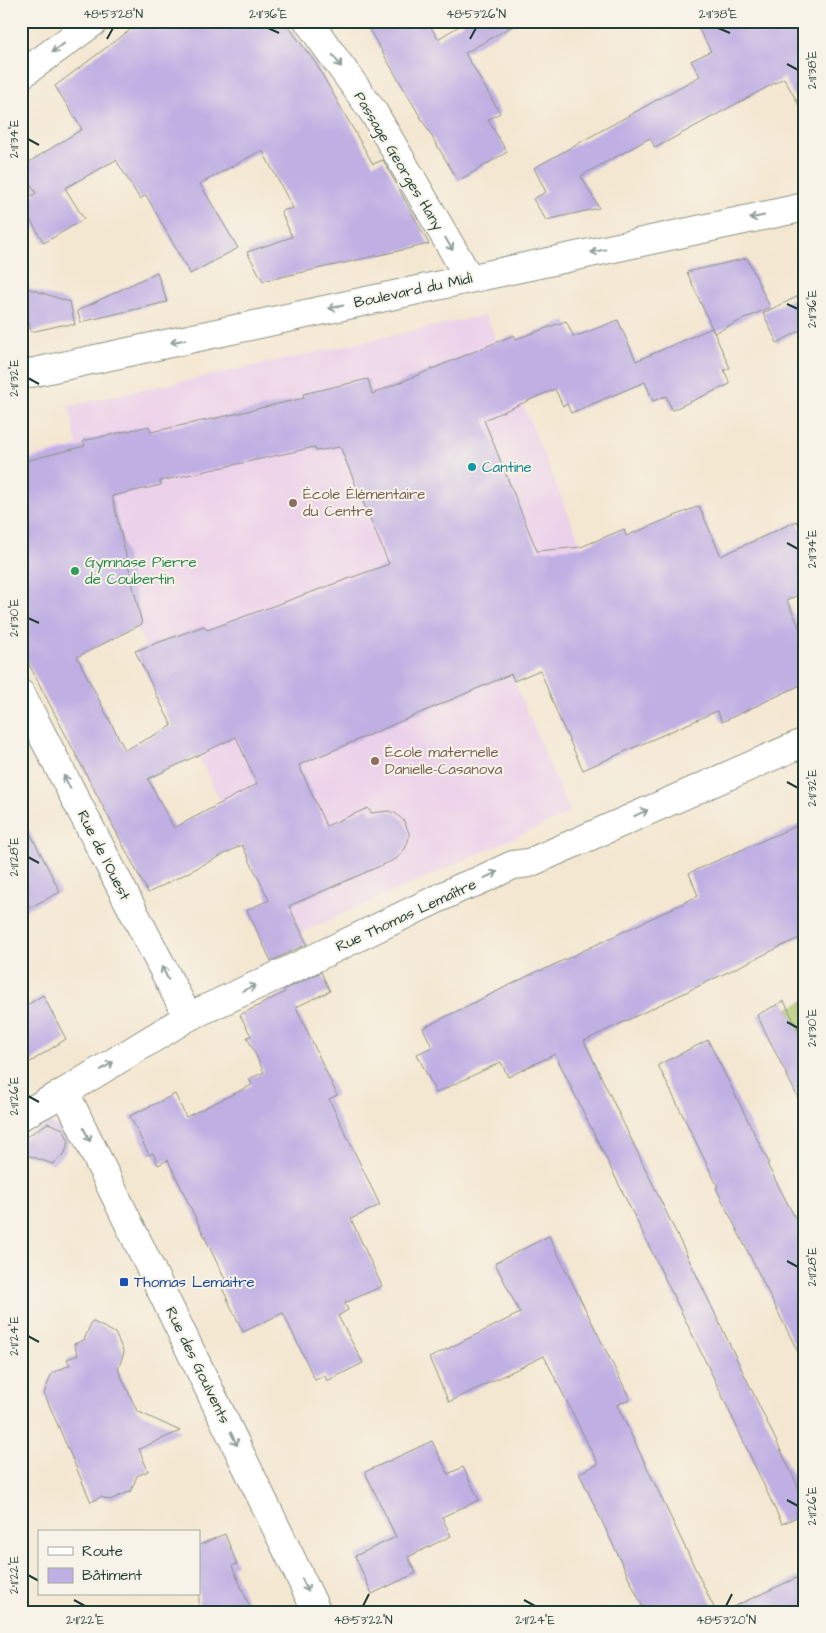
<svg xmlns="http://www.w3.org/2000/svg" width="826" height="1633" viewBox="0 0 826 1633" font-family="'Architects Daughter',sans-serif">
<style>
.built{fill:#ecd1ea}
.garden{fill:#b1c96d;stroke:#688350}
.building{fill:#bfafe3;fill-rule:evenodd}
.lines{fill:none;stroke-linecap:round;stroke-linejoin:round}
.minor-casing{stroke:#8a9282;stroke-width:30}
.minor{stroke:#fff;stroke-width:28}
.oneway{stroke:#8f9e9a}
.ticks{fill:none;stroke:#1f3d34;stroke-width:2}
.culture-dot{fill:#0f9aa8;stroke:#f7f3e8;stroke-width:2}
.education-dot{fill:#8d6e63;stroke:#f7f3e8;stroke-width:2}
.leisure-dot{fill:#2e9e5b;stroke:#f7f3e8;stroke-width:2}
.transit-dot{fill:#1a4fb4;stroke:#f7f3e8;stroke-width:2}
.labels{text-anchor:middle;stroke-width:4;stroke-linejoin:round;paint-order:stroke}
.street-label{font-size:15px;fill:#1f3d34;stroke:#f7f3e8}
.culture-label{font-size:15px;fill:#0d838f;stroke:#f7f3e8;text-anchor:start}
.education-label{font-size:15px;fill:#785e54;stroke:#f7f3e8;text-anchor:start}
.leisure-label{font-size:15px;fill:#27864d;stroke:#f7f3e8;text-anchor:start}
.transit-label{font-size:15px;fill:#164399;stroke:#f7f3e8;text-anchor:start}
.neatline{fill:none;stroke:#1f3d34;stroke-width:2}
.ticks-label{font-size:12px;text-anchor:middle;fill:#1f3d34}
</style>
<rect width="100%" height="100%" fill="#f7f3e8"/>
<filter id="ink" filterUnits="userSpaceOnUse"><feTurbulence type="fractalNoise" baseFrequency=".02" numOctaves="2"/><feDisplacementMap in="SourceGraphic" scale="10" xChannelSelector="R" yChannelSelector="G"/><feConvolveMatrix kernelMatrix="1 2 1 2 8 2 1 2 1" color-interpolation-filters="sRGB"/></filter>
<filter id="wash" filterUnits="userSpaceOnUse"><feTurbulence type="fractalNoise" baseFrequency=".0096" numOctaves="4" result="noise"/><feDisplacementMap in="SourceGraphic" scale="20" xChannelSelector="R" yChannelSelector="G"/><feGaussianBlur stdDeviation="1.12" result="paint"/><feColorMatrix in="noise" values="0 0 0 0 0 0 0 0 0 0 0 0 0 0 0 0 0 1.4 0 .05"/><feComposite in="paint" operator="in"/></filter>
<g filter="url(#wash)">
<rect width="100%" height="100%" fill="#f4e7d1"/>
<polygon class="built" points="486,315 582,547 476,591 570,813 287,939 136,627 77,657 21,649 21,459 77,446 69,406"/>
<polygon class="garden" points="805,1001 805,1043 788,1009"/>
<g id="blocks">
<g class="building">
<polygon points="142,21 284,21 315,62 373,164 383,160 429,244 263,281 247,252 292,237 281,211 293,208 262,150 200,184 238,248 190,274 146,195 140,199 116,160 65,188 84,219 44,243 21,204 21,202 36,193 21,170 21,167 82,129 55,86"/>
<polygon points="364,21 427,21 438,39 467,21 521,21 465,53 500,113 488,120 507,152 458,181"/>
<polygon points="694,21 805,21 805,116 784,78 655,148 650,138 581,176 599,208 546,220 533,199 546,192 534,168 700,76 691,61 711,51"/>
<polygon points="747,258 770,307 714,333 687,272"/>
<polygon points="157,272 167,302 81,322 77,311"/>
<polygon points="21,286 70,302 75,325 62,325 31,332"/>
<polygon points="805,293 805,328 777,343 763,313"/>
<path d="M618,320L636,361L712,328L730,368L724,370L730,384L672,410L666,396L653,401L645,382L571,413L567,404L563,406L555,389L484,420L537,551L581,547L624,529L626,536L699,506L721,556L797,521L805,538V592L787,600L805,640V683L722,722L717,711L583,770L560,720L540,670L514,681L511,674L299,765L326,826L368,808L371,813L388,811L395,813L404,821L409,833V838L405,849L396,859L289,906L307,944L271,961L247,910L269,900L242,845L148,893L21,649V462L85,446L83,441L149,426L151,432L230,415L304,398L303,394L368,379L372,394L514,335L516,339L566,321L574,337ZM315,447L316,451L340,447L389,564L207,630L204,626L135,651L172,726L125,750L77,657L142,624L112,496L161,485L160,481ZM236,737L257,784L174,828L148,779Z"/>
<polygon points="21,815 60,892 21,912"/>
<polygon points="805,822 805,935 584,1041 805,1501 805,1513 782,1524 719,1389 555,1054 508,1077 501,1062 436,1093 417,1054 432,1047 423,1028 540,970 541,971 698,896 689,873"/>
<polygon points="321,972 330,991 296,1007 337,1095 329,1099 380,1205 351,1219 382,1286 345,1303 348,1310 338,1316 363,1363 327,1381 325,1375 315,1380 283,1313 243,1332 222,1288 228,1286 168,1160 158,1165 153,1153 149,1155 130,1116 175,1094 186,1117 252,1085 249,1079 264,1072 247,1037 251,1036 240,1015 285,992 284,990"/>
<polygon points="43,995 66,1039 21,1068 21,1009"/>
<polygon points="784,1001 805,1043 805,1112 757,1015"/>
<polygon points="708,1040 769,1163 767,1164 805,1237 805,1366 716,1188 718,1187 658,1065"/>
<polygon points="48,1123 63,1129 69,1141 65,1153 53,1164 21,1153 21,1140"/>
<polygon points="549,1236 630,1399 617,1405 716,1612 645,1612 579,1473 598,1464 544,1356 449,1402 429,1358 520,1313 495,1263"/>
<polygon points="92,1321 115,1333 124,1353 118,1369 137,1411 180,1431 139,1449 148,1471 137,1476 131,1491 110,1500 101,1497 91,1502 44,1393 52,1373 70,1365 67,1359 78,1355 74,1344 84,1340"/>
<polygon points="432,1441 448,1474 463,1467 479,1500 442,1517 451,1536 408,1557 416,1573 372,1594 355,1556 396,1537 365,1472"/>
<polygon points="225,1534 237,1564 232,1566 252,1612 199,1612 199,1545"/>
<polygon points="805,1574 805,1612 722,1612 768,1591"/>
</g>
</g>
</g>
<g filter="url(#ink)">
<use href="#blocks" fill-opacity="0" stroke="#8a9282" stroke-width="1"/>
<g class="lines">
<g class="minor-casing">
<g id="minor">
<polyline points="308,21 374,113 469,278"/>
<polyline points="21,75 95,21"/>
<polyline points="21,375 805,207"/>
<polyline points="21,694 188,1017"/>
<polyline points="65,1092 317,1612"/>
<polyline points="21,1116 65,1092 188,1017 296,967 462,887 476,882 513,865 529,863 805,742"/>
</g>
</g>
<use href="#minor" class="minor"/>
</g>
<defs><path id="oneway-shaft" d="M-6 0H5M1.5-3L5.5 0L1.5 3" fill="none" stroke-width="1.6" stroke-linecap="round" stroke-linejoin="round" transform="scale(1.25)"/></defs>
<g class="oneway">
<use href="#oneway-shaft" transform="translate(58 48) rotate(144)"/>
<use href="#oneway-shaft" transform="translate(337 61) rotate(55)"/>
<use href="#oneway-shaft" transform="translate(757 217) rotate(168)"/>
<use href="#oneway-shaft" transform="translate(449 244) rotate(60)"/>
<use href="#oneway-shaft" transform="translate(598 251) rotate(168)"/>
<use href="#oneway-shaft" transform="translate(336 307) rotate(168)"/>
<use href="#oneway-shaft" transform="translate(178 341) rotate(168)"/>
<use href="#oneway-shaft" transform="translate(67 782) rotate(-117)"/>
<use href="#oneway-shaft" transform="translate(641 813) rotate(-24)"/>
<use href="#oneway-shaft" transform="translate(491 875) rotate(-25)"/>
<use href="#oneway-shaft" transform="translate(165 973) rotate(-117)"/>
<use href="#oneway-shaft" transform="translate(249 988) rotate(-25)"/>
<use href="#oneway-shaft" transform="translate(107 1066) rotate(-32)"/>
<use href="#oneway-shaft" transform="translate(87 1135) rotate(64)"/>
<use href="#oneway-shaft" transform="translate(234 1439) rotate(64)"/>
<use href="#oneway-shaft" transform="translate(305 1585) rotate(64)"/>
</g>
</g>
<path class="ticks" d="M268,28L279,33M718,28L730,33M107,39L113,28M470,39L476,28M787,64L798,70M28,139L39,145M787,304L798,309M28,378L39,384M787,543L798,549M28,618L39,623M787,782L798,788M28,857L39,863M787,1022L798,1028M28,1096L39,1102M787,1261L798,1267M28,1336L39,1342M787,1500L798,1506M28,1575L39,1581M74,1600L85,1606M524,1600L535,1606M363,1606L369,1594M726,1606L732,1594"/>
<circle class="culture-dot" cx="472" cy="467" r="5"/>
<g class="education-dot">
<circle cx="293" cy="503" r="5"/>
<circle cx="375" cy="761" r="5"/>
</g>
<circle class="leisure-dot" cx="75" cy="571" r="5"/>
<rect class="transit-dot" x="119" y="1277" width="10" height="10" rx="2.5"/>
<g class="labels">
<g class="street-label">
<text transform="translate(399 161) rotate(59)" y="5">Passage Georges Hany</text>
<text transform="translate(413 290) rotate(-12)" y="5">Boulevard du Midi</text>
<text transform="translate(104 855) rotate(63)" y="5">Rue de l'Ouest</text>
<text transform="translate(406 915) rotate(-25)" y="5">Rue Thomas Lemaître</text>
<text transform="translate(198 1365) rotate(64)" y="5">Rue des Goulvents</text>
</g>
<g class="culture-label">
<text x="482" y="472">Cantine</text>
</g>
<g class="education-label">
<text x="303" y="499">École Élémentaire<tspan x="303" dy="17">du Centre</tspan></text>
<text x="385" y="757">École maternelle<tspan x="385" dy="17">Danielle-Casanova</tspan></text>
</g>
<g class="leisure-label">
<text x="85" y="567">Gymnase Pierre<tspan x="85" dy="17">de Coubertin</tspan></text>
</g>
<g class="transit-label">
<text x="134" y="1287">Thomas Lemaitre</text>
</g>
</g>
<rect width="826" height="1633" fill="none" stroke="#f7f3e8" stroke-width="55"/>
<rect x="38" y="1530" width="162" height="65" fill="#f7f3e8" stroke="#a1aaa0"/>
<rect x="48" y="1547" width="25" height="8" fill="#ffffff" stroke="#a1aaa0"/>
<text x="82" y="1556" font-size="15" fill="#1f3d34">Route</text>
<rect x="48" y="1568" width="25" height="15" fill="#bfafe3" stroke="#a1aaa0"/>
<text x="82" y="1580" font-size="15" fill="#1f3d34">Bâtiment</text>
<rect x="28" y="28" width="770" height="1578" class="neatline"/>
<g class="ticks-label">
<text x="113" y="18">48°53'28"N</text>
<text x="268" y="18">2°11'36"E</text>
<text x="476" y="18">48°53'26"N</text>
<text x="718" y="18">2°11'38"E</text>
<text transform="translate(812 70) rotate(-90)" y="4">2°11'38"E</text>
<text transform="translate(14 139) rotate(-90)" y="4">2°11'34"E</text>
<text transform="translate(812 309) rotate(-90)" y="4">2°11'36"E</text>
<text transform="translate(14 378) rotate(-90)" y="4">2°11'32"E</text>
<text transform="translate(812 549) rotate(-90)" y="4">2°11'34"E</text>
<text transform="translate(14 618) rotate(-90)" y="4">2°11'30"E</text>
<text transform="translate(812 788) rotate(-90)" y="4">2°11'32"E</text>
<text transform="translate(14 857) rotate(-90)" y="4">2°11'28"E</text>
<text transform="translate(812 1028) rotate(-90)" y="4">2°11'30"E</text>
<text transform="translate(14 1096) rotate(-90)" y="4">2°11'26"E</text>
<text transform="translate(812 1267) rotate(-90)" y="4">2°11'28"E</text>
<text transform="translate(14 1336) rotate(-90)" y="4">2°11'24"E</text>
<text transform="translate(812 1506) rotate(-90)" y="4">2°11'26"E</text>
<text transform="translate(14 1575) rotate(-90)" y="4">2°11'22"E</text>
<text x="85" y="1624">2°11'22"E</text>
<text x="363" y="1624">48°53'22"N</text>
<text x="535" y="1624">2°11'24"E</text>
<text x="726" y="1624">48°53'20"N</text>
</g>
</svg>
